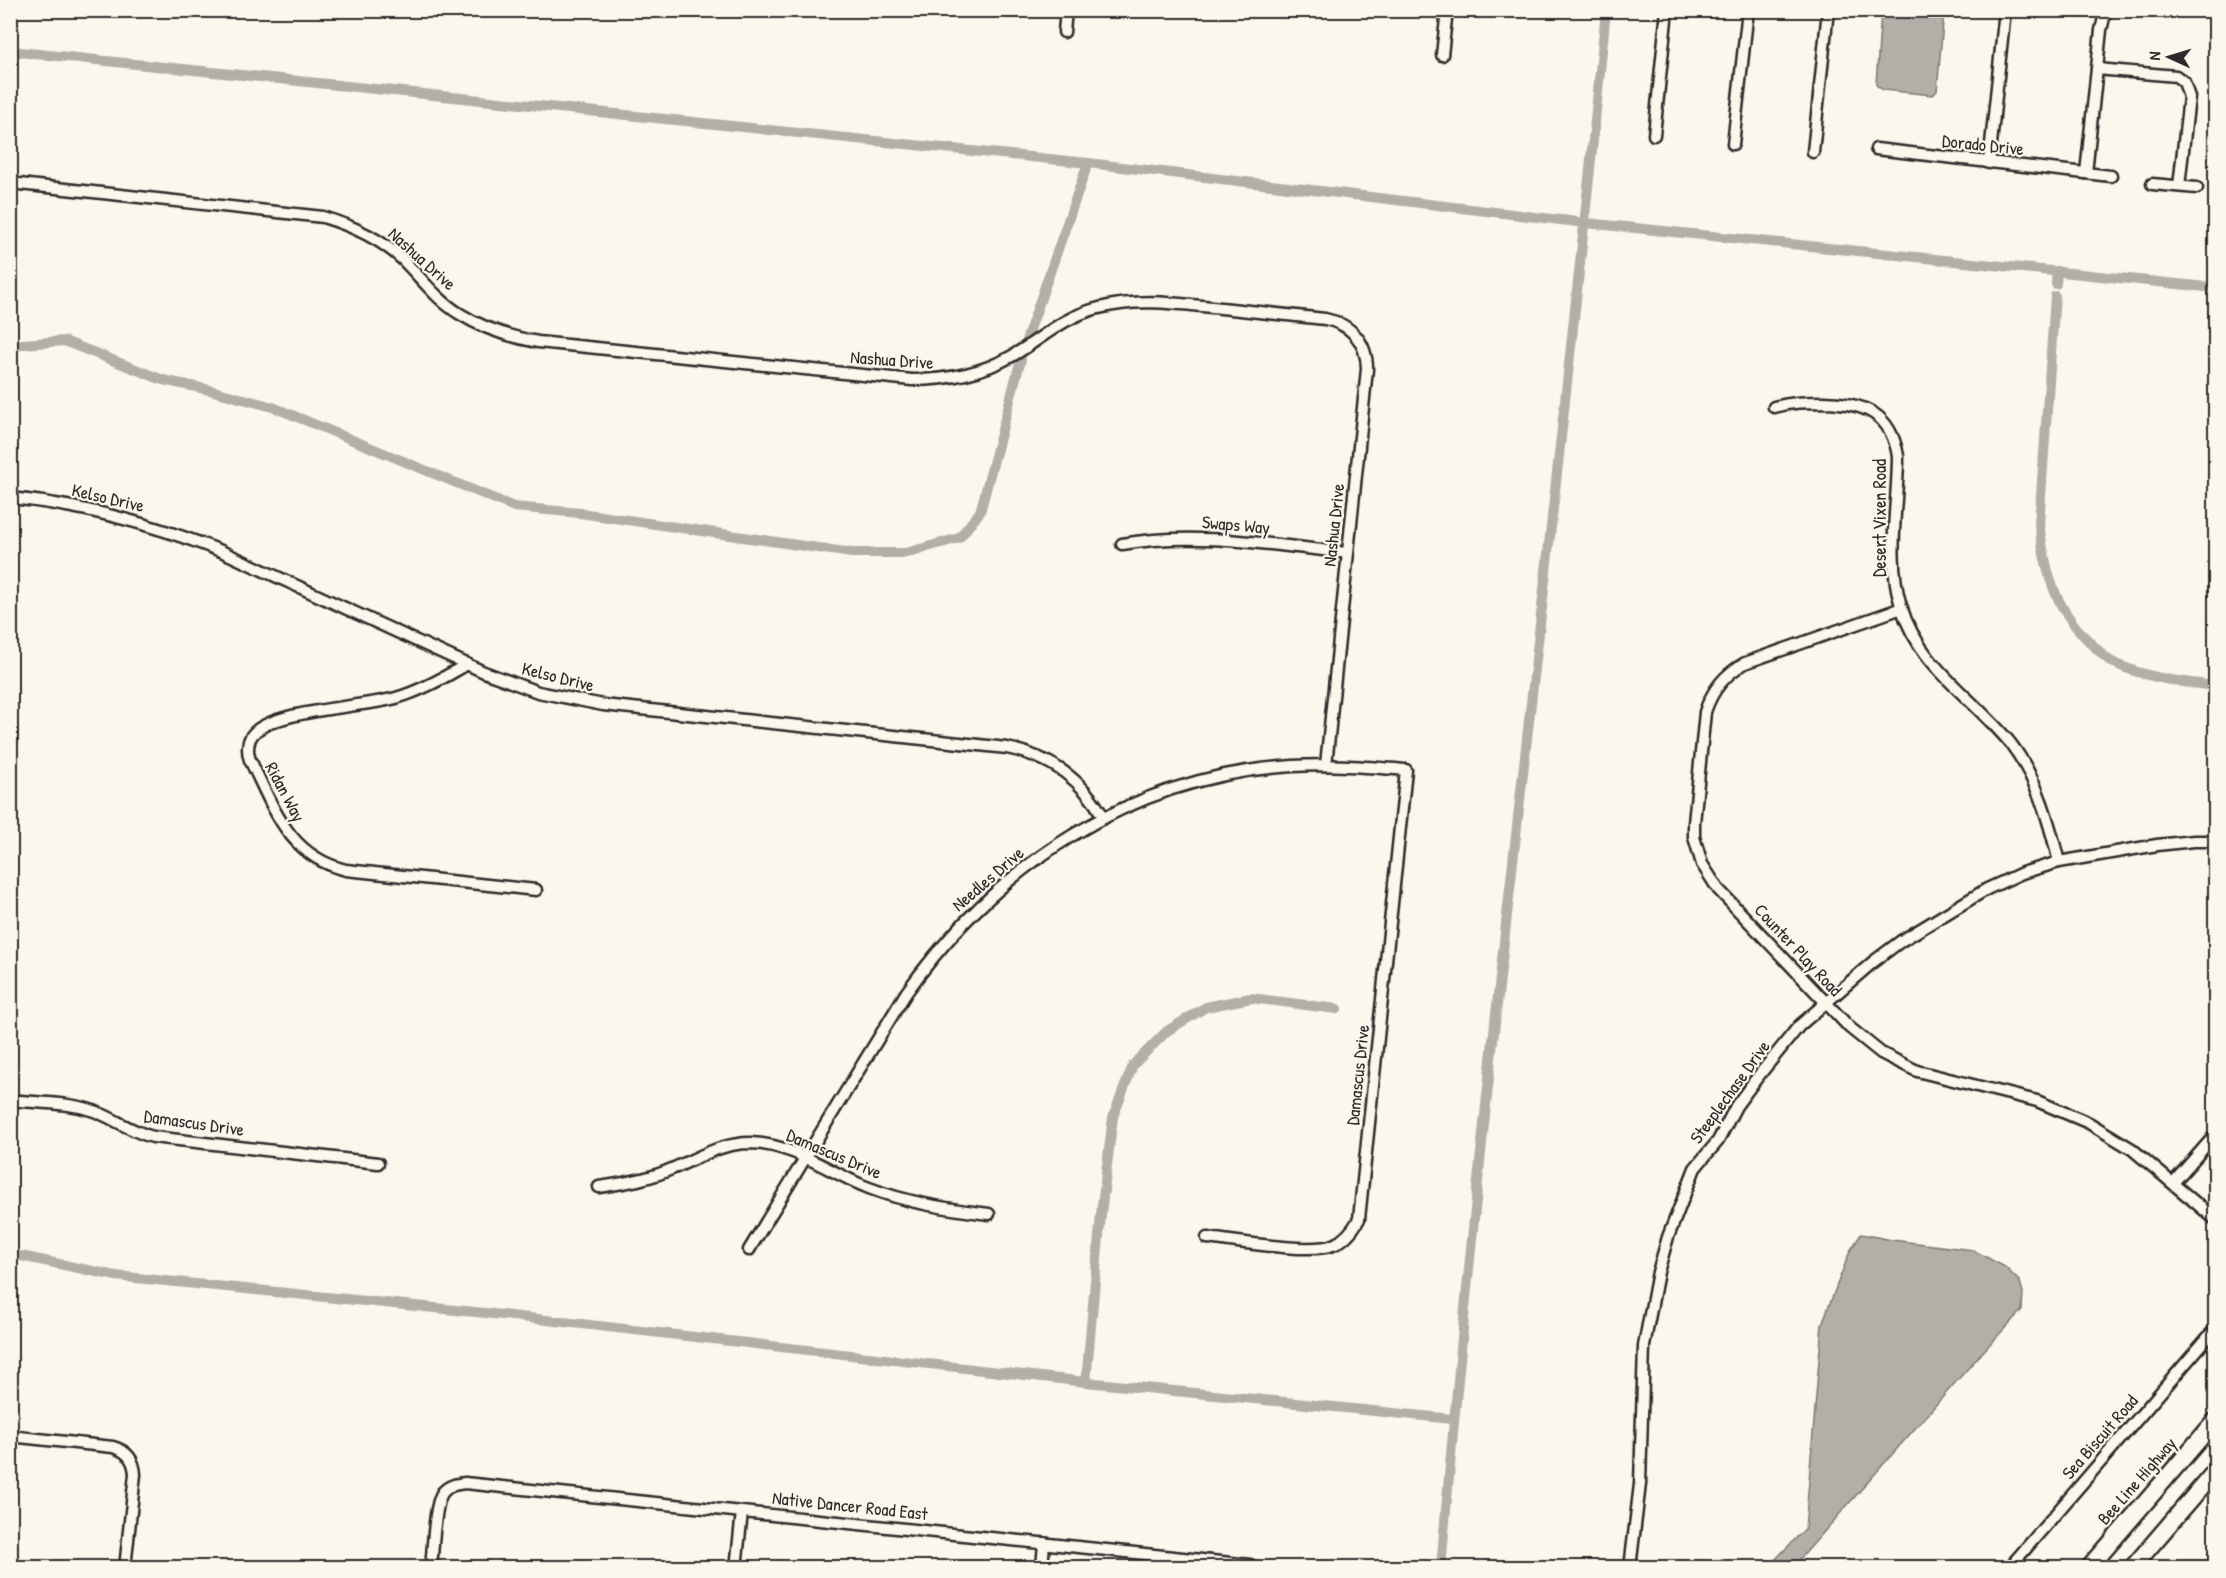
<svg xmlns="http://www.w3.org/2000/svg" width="2226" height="1578" viewBox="0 0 2226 1578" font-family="'Patrick Hand',sans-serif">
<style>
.water{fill:#b1afa7;stroke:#7b7a75;stroke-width:1.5}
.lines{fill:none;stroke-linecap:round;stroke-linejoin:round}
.canal{stroke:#b1afa7;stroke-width:10}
.minor-casing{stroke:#2b2b2b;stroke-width:15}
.highway-casing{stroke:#2b2b2b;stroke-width:20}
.minor{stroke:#fbf7ec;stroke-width:10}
.highway{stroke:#fbf7ec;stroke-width:15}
.labels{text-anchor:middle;stroke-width:4.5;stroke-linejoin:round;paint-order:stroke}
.street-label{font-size:18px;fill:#2b2b2b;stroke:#fbf7ec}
</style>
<rect width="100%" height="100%" fill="#fbf7ec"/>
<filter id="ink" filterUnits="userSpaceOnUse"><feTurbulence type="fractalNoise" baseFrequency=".0167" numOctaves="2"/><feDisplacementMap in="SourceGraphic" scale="12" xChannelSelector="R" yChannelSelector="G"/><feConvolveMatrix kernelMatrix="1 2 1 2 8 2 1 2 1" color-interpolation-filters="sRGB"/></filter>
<g filter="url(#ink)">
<g class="water">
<polygon points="1881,11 1944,11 1937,91 1933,95 1883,90 1876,85"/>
<polygon points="1861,1234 1892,1240 1973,1250 2005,1267 2020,1282 2023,1292 2022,1310 1977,1358 1793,1567 1768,1567 1805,1529 1822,1324 1850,1251"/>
</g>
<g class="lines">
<g class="canal">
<polyline points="10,51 1088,163 1586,223 2216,288"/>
<polyline points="2056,284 2057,271"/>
<path d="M2055,296L2039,524C2046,575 2055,611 2095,647C2100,652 2106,659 2112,662C2145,678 2180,682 2216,686"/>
<polyline points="1027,338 1088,163"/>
<polyline points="10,345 64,341 163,380 210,390 273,407 514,507 580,513 852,553 906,553 959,538 980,512 1021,359"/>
<polyline points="10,1256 21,1256 116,1276 485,1313 1086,1382 1453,1419"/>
<polyline points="1086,1382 1101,1214 1113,1117 1133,1065 1167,1031 1206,1007 1251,998 1337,1009"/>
<path d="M1441,1568C1485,1047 1556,530 1606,10"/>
</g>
<g class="minor-casing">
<g id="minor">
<polyline points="1064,32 1066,10"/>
<polyline points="1442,55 1447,10"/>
<polyline points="2097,69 2176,76 2184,82 2189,97 2179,186"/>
<polyline points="1654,135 1667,10"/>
<polyline points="1733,144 1748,10"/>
<polyline points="1876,149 2111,176"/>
<polyline points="1813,152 1828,10"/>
<polyline points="1989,163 2005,10"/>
<polyline points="2086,173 2101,30 2106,10"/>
<path d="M10,183L323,217C353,226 381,239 403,260C422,279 437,300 460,314C484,329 510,337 538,342L912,380C947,380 980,374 1012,356C1043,338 1062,317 1099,308C1136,298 1174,303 1212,307C1250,311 1288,315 1325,319C1351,324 1367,342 1367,369L1326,765"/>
<polyline points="2152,184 2197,188"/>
<path d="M1774,407C1792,402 1806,402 1824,402C1864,403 1891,413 1898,456C1898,507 1886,557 1901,606C1919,667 1973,697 2011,744C2037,778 2049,821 2059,862"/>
<path d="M10,498C84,505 152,524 221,551L484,672L538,692L603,705L1007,748C1051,757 1082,779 1104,818"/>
<path d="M1122,544C1197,531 1272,545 1348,553"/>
<path d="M1902,608L1745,663C1725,674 1712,690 1705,712L1694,823V837L1702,864L1718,889L1850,1028L1881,1053L1917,1071L2037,1101L2089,1123L2132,1149L2216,1220"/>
<path d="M467,664C444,678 421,691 396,698C364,707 273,710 253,734C247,741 247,752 250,760C274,808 288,856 346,870L536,890"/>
<polyline points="10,793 11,793"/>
<path d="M10,1100C37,1103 68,1102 94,1111C114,1118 131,1132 153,1137L378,1163"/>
<polyline points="2173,1183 2216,1134"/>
<path d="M599,1187C625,1183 650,1179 674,1168C700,1157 721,1143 751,1143C794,1144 830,1173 869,1188C908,1203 948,1209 989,1214"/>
<path d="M749,1250L906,993C998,864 1131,776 1293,766C1331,764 1368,767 1406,770L1359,1219C1353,1230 1345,1240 1333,1245C1312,1254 1234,1241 1207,1238"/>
<path d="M10,1436L113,1447C127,1451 134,1459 135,1474L125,1568"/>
<path d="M431,1568C433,1551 434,1503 443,1492C449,1485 457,1484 465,1483L1250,1565"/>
<polyline points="736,1568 742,1512"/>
<polyline points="1042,1568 1044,1543"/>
<polyline points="1630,1568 1640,1484 1644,1346 1658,1272 1668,1237 1695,1168 1718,1141 1736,1106 1756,1079 1799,1026 1873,962 1901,941 1987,889 2022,873 2059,862 2157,845 2194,841 2216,841"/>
<polyline points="2009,1568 2216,1328"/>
</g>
</g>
<g class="highway-casing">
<g id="highway">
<polyline points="2089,1568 2216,1420"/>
<polyline points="2132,1568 2216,1470"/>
</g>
</g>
<use href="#minor" class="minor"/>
<use href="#highway" class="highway"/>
</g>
</g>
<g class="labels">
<g class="street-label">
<text transform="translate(1983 145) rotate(6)" y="6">Dorado Drive</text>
<text transform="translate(422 259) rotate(42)" y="6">Nashua Drive</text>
<text transform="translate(892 360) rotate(4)" y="6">Nashua Drive</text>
<text transform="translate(108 498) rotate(13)" y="6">Kelso Drive</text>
<text transform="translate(1880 518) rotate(-90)" y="6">Desert Vixen Road</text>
<text transform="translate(1236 525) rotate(5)" y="6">Swaps Way</text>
<text transform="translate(1334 525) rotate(-84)" y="6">Nashua Drive</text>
<text transform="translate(558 677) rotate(14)" y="6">Kelso Drive</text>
<text transform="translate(285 792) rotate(62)" y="6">Ridan Way</text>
<text transform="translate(988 879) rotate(-41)" y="6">Needles Drive</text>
<text transform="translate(1798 950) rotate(47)" y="6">Counter Play Road</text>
<text transform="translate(1358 1075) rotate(-84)" y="6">Damascus Drive</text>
<text transform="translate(1730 1092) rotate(-54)" y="6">Steeplechase Drive</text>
<text transform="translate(194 1123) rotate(8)" y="6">Damascus Drive</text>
<text transform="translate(834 1154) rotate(23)" y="6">Damascus Drive</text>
<text transform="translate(2100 1437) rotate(-49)" y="6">Sea Biscuit Road</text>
<text transform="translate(2137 1481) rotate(-49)" y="6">Bee Line Highway</text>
<text transform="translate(850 1506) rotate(6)" y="6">Native Dancer Road East</text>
</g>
</g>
<rect width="2226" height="1578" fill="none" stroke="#fbf7ec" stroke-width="36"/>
<rect x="18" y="18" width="2190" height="1542" fill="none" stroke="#2b2b2b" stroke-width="2" filter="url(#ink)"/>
<g transform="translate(2169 57) rotate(274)" stroke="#fbf7ec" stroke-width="4.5" paint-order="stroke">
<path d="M0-4.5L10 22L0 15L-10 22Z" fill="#2b2b2b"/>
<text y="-9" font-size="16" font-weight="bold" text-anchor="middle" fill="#2b2b2b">N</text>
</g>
</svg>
